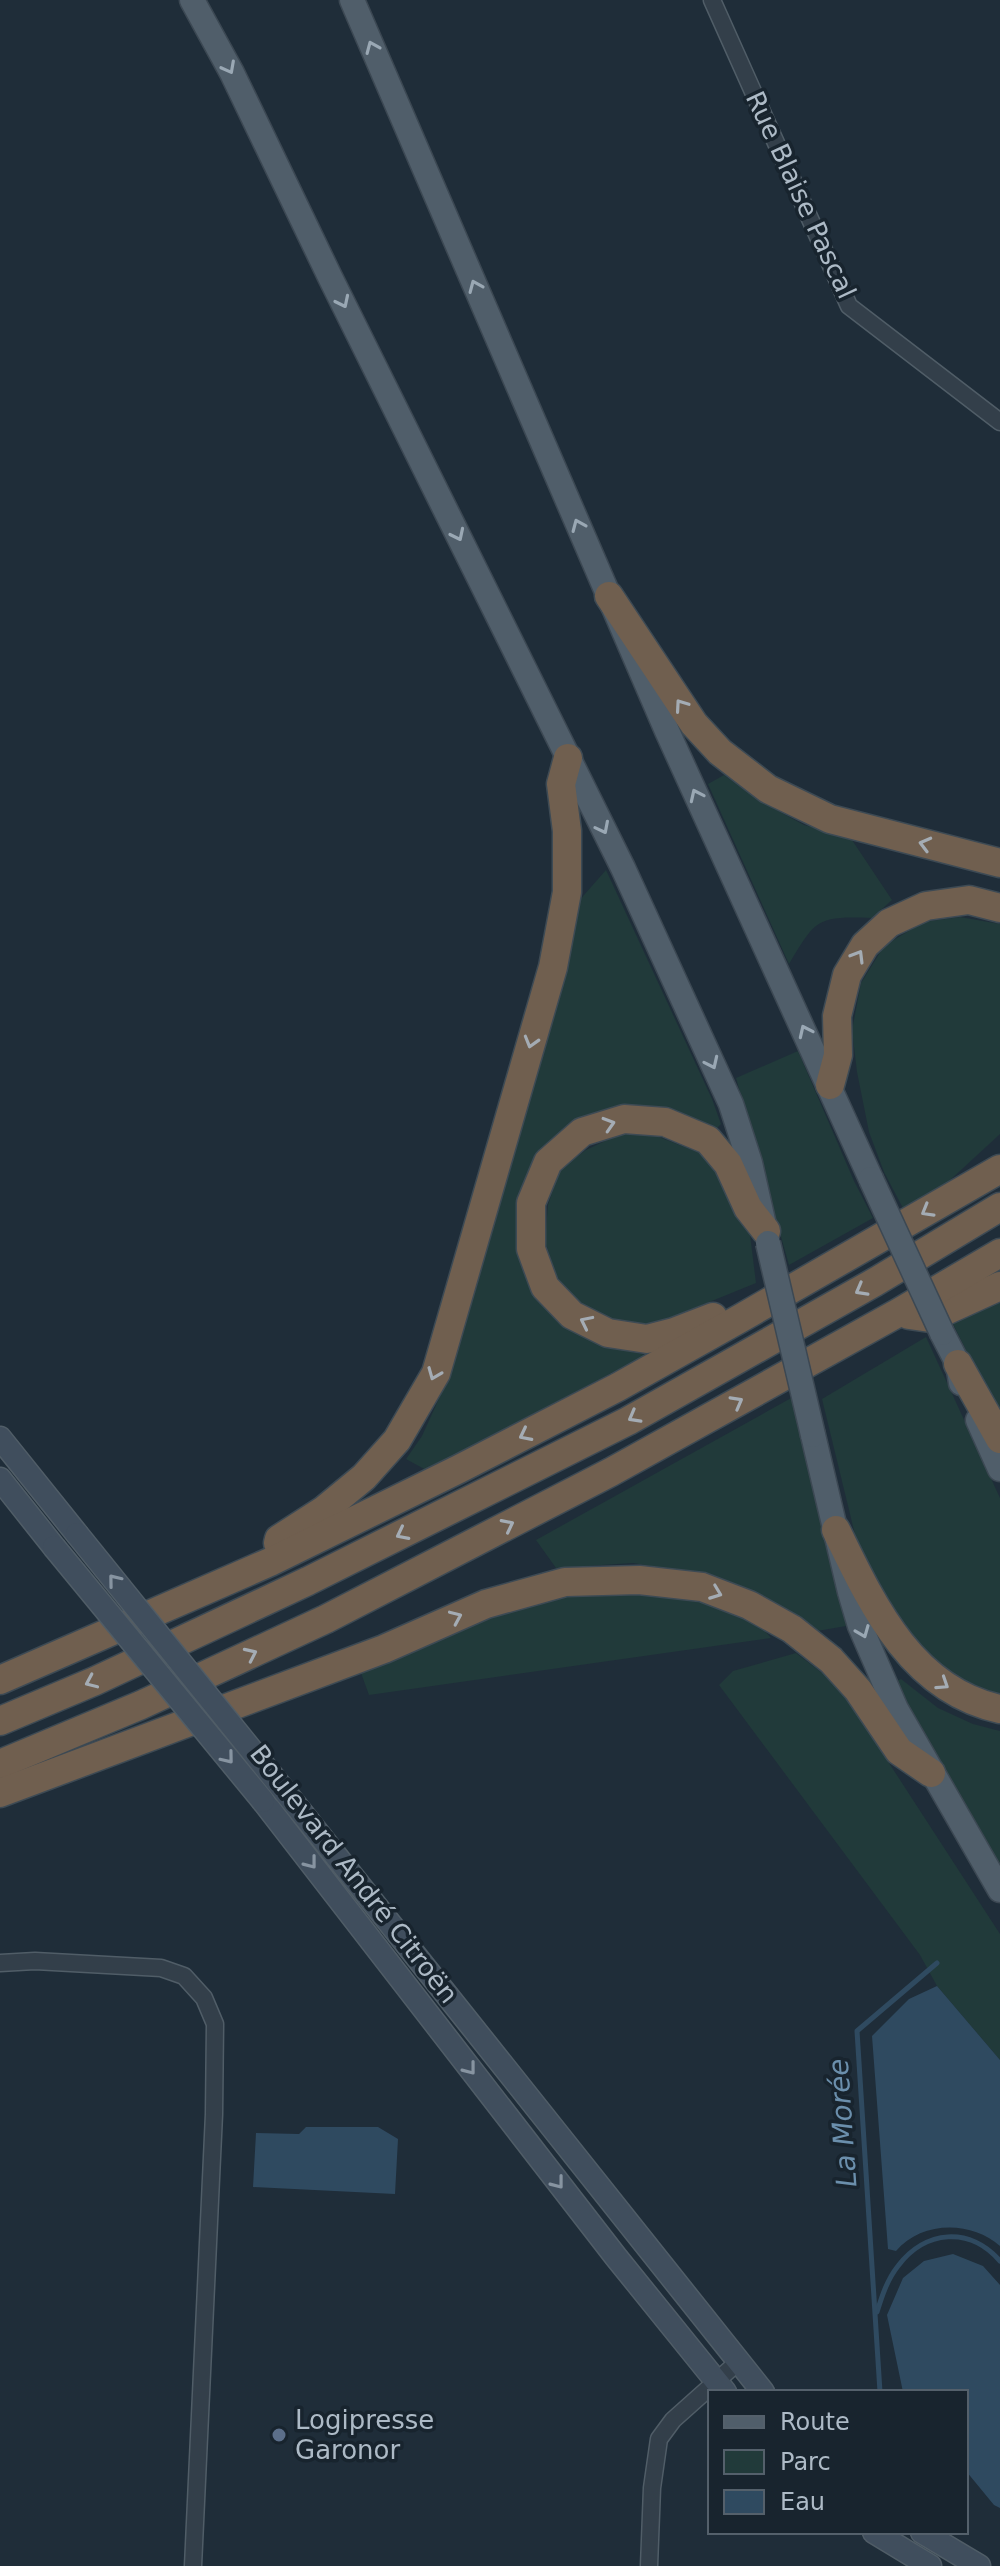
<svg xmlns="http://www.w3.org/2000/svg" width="1000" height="2566" viewBox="0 0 1000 2566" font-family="'DejaVu Sans',sans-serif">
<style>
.green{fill:#213a3a}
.water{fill:#2f4a60}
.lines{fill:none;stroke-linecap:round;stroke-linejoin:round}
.stream{stroke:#2f4a60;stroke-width:5}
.street-casing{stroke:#505d67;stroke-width:19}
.secondary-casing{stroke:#505d67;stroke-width:25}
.primary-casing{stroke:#3c4853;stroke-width:27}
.highway-casing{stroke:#3d4a54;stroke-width:31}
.street{stroke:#333f4a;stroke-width:16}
.secondary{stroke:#404e5d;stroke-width:22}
.primary{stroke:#505e6a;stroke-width:24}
.highway{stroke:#705f4f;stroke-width:28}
.secondary-bridge-casing{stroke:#505d67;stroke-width:25;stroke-linecap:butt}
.primary-bridge-casing{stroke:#3c4853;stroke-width:27;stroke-linecap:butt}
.secondary-bridge{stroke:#404e5d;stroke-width:22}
.primary-bridge{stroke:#505e6a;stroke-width:24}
.oneway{stroke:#9aa8b4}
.oneway2{stroke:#a4acb4}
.oneway3{stroke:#8794a1}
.service-dot{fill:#5c6f8a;stroke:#18242e;stroke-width:3}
.labels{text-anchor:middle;stroke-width:7;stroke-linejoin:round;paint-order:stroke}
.street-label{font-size:26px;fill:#adbac6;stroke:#18242e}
.poi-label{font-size:26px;fill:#adbac6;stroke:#18242e;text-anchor:start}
.water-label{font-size:28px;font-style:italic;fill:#6b8fac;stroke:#18242e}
</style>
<rect width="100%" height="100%" fill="#1f2d39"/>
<g class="green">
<path d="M724,775L760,801L804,825L850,837L892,900L872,918C817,916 816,919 789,964L708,784Z"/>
<polygon points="606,870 712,1099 721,1124 713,1132 663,1110 539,1159 538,1299 565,1328 597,1344 646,1355 426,1470 406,1459 422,1436 451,1372 577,903"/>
<polygon points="960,917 1000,924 1000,1134 936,1193 905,1212 884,1172 869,1132 857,1072 852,1030 861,983 884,946 923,922"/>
<polygon points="798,1051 854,1181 873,1218 789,1265 736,1078"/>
<polygon points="622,1133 659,1137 698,1152 730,1182 747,1210 756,1283 643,1329 610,1323 576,1304 556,1275 545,1241 548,1205 560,1169 586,1150"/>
<polygon points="1000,1298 1000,1418 953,1324"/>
<polygon points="926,1337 1000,1498 1000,1697 980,1695 932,1666 881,1594 860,1555 822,1399"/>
<polygon points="793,1397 807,1443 846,1626 817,1631 705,1575 633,1563 556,1568 536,1540"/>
<polygon points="638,1590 697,1597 758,1623 771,1638 369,1695 361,1673 384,1659 486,1614 563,1592"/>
<polygon points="796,1653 830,1679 852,1706 1000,1934 1000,2060 937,1986 920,1955 719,1685 733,1671"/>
<polygon points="901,1679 938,1708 973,1724 1000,1731 1000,1868 894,1682"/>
</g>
<g class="water">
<path d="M937,1986L1000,2060V2246C971,2220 921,2221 896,2251L888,2249L872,2036L909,1999Z"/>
<polygon points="306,2127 378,2127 398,2139 395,2194 253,2187 256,2133 299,2134"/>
<polygon points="953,2254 983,2266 1000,2285 1000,2508 994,2505 966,2471 966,2392 903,2392 887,2315 903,2278 924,2261"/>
</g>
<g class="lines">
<g class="stream">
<path d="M877,2312C882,2296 887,2280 898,2266C925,2230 970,2226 1000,2261"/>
<polyline points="880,2392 857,2031 937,1963"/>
</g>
<g class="street-casing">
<g id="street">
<polyline points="712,0 849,306 1000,422"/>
<polyline points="0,1963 35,1961 161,1968 184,1976 204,1998 215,2024 214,2114 193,2566"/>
<polyline points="649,2566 652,2488 659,2439 673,2420 738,2362"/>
</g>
</g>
<g class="secondary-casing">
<g id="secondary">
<polyline points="0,1438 77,1534"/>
<polyline points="0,1479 54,1547"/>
<polyline points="286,1793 763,2392"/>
<polyline points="263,1801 616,2257 725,2392"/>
<polyline points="874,2532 930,2566"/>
<polyline points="922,2532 979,2566"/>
</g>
</g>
<g class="primary-casing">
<g id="primary">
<polyline points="192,0 232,73 330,277 623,868 731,1104 750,1163 764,1225"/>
<polyline points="352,0 667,731 871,1179"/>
<polyline points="942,1333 958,1364 961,1383"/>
<polyline points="978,1420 1000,1469"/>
<polyline points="813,1435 850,1592 860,1626 896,1709 1000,1890"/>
</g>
</g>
<g class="highway-casing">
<g id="highway">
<polyline points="609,596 694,724 720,752 768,789 830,819 1000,863"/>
<polyline points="830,1085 838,1055 837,1016 847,975 865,945 889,923 926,906 969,900 1000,908"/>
<polyline points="909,1315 930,1318 1000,1286"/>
<polyline points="713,1317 674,1332 647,1339 608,1333 572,1315 545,1287 531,1249 531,1203 548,1162 582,1132 624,1119 665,1122 708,1140 728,1164 748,1208 766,1231"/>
<polyline points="958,1364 1000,1439"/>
<path d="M836,1530C872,1604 911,1690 1000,1709"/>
<polyline points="278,1543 279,1539 324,1510 364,1477 397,1440 436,1373 553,967 567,892 567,831 561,784 568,758"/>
<polyline points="0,1680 270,1562 459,1469 618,1387 741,1318 1000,1169"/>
<polyline points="0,1721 95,1681 308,1581 628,1421 875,1282 1000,1207"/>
<polyline points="0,1764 141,1705 326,1619 611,1472 896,1314 1000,1253"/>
<polyline points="0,1793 384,1649 486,1604 565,1582 639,1580 702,1587 749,1605 792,1629 831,1660 858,1690 899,1751 931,1773"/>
</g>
</g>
<use href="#street" class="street"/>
<use href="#secondary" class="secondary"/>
<use href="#primary" class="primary"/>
<use href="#highway" class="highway"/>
<g class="secondary-bridge-casing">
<g id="secondary-bridge">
<polyline points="77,1534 286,1793"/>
<polyline points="54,1547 263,1801"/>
</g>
</g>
<g class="primary-bridge-casing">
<g id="primary-bridge">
<polyline points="871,1179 942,1333"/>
<polyline points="768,1243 813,1435"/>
</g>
</g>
<use href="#secondary-bridge" class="secondary-bridge"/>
<use href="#primary-bridge" class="primary-bridge"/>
</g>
<defs><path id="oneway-chevron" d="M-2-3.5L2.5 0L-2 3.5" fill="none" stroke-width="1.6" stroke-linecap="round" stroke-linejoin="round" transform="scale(2)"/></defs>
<g class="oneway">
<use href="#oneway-chevron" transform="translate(372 47) rotate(-113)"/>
<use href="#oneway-chevron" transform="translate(229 68) rotate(62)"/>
<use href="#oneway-chevron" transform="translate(475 286) rotate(-113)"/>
<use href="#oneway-chevron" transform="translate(343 302) rotate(64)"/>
<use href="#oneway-chevron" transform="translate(578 525) rotate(-113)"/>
<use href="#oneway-chevron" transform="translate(458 535) rotate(64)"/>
<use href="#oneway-chevron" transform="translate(696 795) rotate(-115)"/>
<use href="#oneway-chevron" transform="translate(603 828) rotate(63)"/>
<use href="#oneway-chevron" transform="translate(805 1031) rotate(-115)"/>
<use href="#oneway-chevron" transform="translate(712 1063) rotate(65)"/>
<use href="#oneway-chevron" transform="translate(863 1632) rotate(68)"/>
</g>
<g class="oneway2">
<use href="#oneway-chevron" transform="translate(681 705) rotate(-125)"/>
<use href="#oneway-chevron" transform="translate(925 844) rotate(-165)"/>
<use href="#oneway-chevron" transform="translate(858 956) rotate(-59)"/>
<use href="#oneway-chevron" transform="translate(531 1042) rotate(106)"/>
<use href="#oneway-chevron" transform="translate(609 1124) rotate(-17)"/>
<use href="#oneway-chevron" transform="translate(927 1211) rotate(150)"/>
<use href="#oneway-chevron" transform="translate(861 1290) rotate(151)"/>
<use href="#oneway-chevron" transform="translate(586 1322) rotate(-154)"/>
<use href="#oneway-chevron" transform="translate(434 1374) rotate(112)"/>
<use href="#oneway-chevron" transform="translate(737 1402) rotate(-29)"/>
<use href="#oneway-chevron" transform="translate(634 1417) rotate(151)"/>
<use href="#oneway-chevron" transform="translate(525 1435) rotate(153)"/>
<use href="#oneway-chevron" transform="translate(508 1525) rotate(-27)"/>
<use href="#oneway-chevron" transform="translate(402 1534) rotate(153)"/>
<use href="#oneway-chevron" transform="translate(716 1593) rotate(21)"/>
<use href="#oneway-chevron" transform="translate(456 1617) rotate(-24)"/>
<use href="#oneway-chevron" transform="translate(251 1654) rotate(-25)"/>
<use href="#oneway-chevron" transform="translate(91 1682) rotate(156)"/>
<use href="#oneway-chevron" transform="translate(943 1684) rotate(33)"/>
</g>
<g class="oneway3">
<use href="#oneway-chevron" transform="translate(114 1580) rotate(-129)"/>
<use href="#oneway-chevron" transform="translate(228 1758) rotate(51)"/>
<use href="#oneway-chevron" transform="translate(311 1863) rotate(52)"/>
<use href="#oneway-chevron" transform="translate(470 2069) rotate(52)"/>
<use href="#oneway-chevron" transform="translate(558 2183) rotate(52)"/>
</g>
<circle class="service-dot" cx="279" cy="2435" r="8"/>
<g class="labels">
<g class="street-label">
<text transform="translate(801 195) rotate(65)" y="9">Rue Blaise Pascal</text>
<text transform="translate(354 1874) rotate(52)" y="9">Boulevard André Citroën</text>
</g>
<g class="poi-label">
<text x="295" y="2429">Logipresse<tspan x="295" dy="30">Garonor</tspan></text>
</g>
<g class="water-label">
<text transform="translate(842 2123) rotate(-94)" y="10">La Morée</text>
</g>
</g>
<rect x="708" y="2390" width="260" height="144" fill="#18242e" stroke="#54606b" stroke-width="2"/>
<rect x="724" y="2416" width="40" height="12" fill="#505e6a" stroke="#54606b" stroke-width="2"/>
<text x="780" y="2430" font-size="24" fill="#adbac6">Route</text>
<rect x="724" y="2450" width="40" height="24" fill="#213a3a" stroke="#54606b" stroke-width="2"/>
<text x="780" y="2470" font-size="24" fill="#adbac6">Parc</text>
<rect x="724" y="2490" width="40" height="24" fill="#2f4a60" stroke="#54606b" stroke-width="2"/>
<text x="780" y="2510" font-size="24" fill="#adbac6">Eau</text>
</svg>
